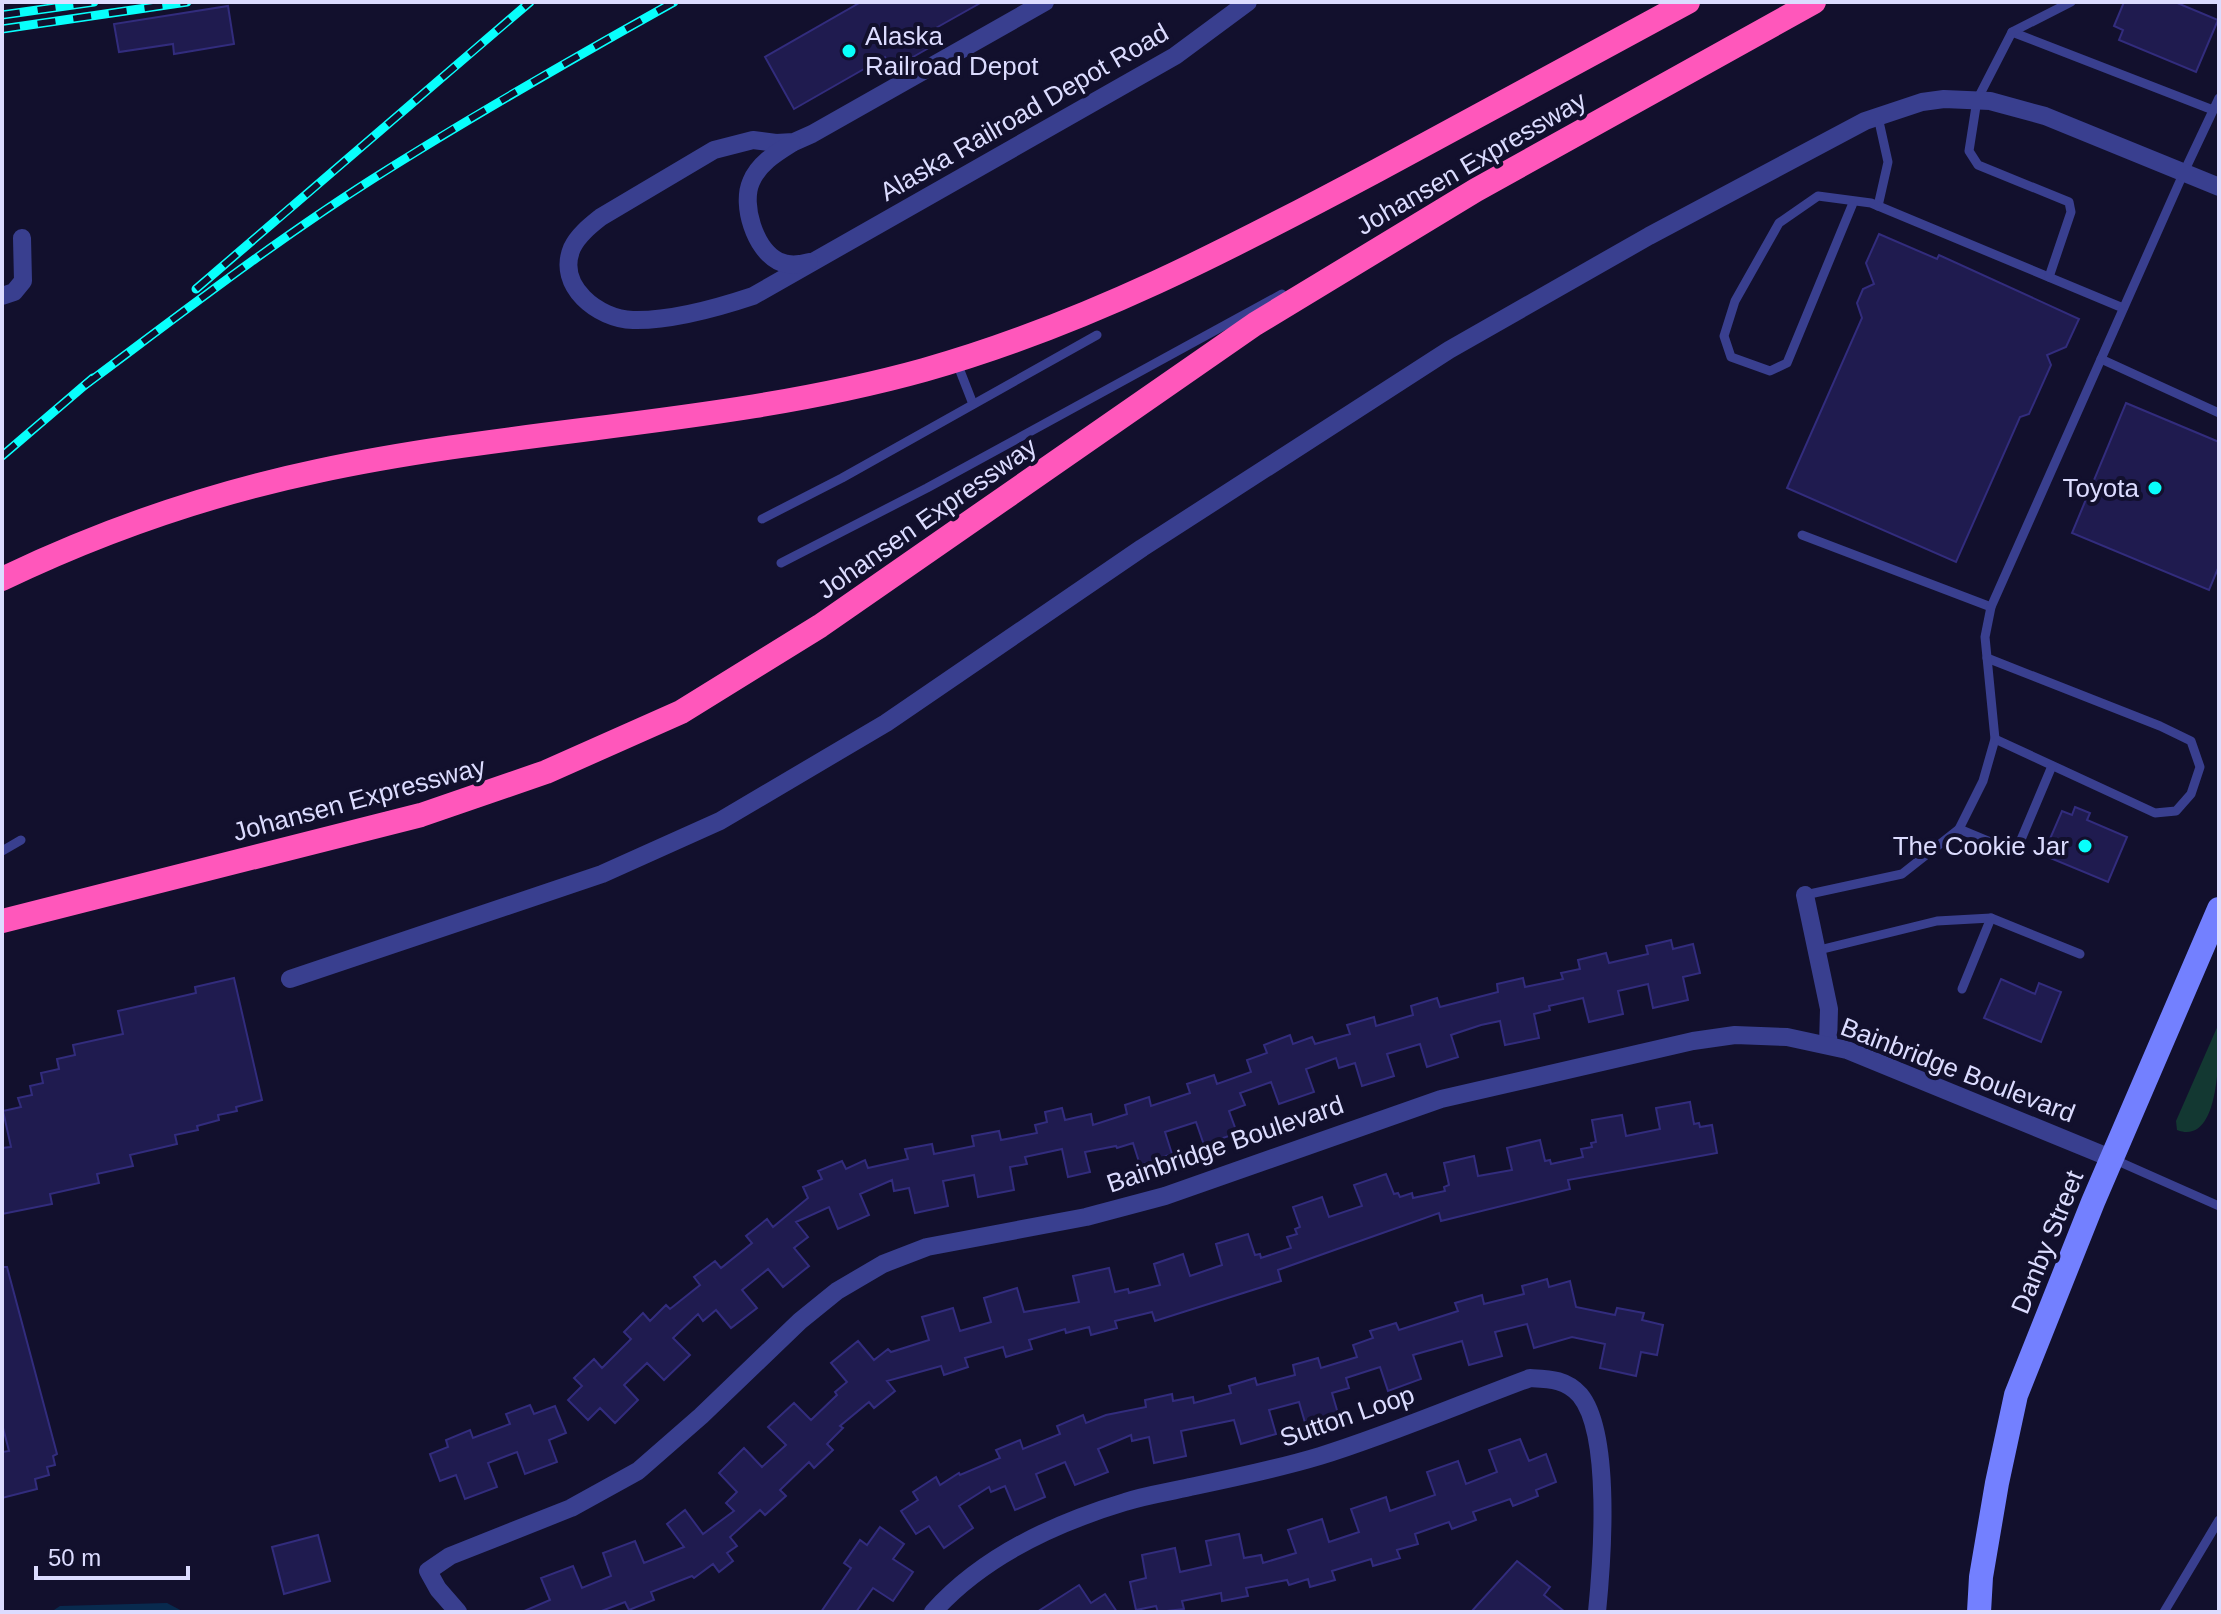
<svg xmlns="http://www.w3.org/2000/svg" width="2221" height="1614" viewBox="0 0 2221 1614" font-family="Arial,sans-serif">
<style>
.green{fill:#133832}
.water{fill:#082a4e}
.building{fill:#1f1b4f;stroke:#322c7d;stroke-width:2}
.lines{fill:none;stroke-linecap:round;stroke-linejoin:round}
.lane{stroke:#393f8f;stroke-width:9}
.street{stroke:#393f8f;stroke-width:18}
.secondary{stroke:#7380ff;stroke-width:24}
.highway{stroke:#ff57bb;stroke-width:24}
.rail-casing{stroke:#08fffc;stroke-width:9}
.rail{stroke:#12102d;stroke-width:6;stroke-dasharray:18;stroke-linecap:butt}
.poi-dot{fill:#08fffc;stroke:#12102d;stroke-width:3}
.labels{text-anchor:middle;stroke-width:8;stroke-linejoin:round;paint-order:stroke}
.poi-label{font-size:26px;fill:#dcdcff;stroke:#12102d;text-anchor:end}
.street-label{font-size:26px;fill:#dcdcff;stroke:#12102d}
</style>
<rect width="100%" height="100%" fill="#12102d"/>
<path class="green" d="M2219,1023C2219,1053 2221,1147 2177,1130L2176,1121Z"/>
<polygon class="water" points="167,1603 184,1612 51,1612 60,1606"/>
<g class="building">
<polygon points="861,2 982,2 927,33 934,45 892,69 885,57 794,109 765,57"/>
<polygon points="2124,2 2175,2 2218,20 2196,72 2119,40 2123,30 2114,26"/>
<polygon points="228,6 234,44 174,54 173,44 119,52 114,24"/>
<polygon points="1879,234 1937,259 1939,255 2079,319 2066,347 2047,355 2051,365 2029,414 2020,417 1956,562 1787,488 1862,318 1857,303 1863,289 1874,284 1866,263"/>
<polygon points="2126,403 2219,442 2219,566 2209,590 2072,533"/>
<polygon points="2075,807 2090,813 2087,820 2127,837 2108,882 2043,855 2062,811 2072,815"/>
<polygon points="1671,940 1673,949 1693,944 1700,973 1683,977 1688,1000 1653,1008 1648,984 1618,991 1623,1014 1589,1022 1583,998 1549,1006 1550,1010 1534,1014 1539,1038 1505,1045 1500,1021 1481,1025 1451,1035 1458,1057 1427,1067 1420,1044 1387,1054 1394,1076 1362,1086 1355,1063 1339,1068 1336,1058 1306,1069 1314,1092 1279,1104 1271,1082 1240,1093 1245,1105 1229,1111 1237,1133 1204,1145 1196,1122 1165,1132 1172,1154 1140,1165 1133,1143 1117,1148 1116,1146 1085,1152 1090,1172 1068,1177 1062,1149 1025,1157 1027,1164 1010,1167 1014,1190 978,1197 974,1175 943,1181 948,1206 915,1213 909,1188 894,1191 892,1180 860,1194 869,1215 838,1229 829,1207 796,1222 808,1237 794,1248 809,1266 783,1287 768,1269 742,1290 757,1308 731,1328 716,1310 703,1321 698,1314 673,1338 690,1355 664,1380 647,1363 624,1385 638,1400 615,1423 600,1408 588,1420 568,1400 582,1386 574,1378 594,1359 602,1368 631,1339 624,1332 643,1313 650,1321 666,1305 670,1309 700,1285 694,1277 715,1261 721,1268 752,1243 746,1236 767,1219 773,1227 808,1198 803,1187 822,1179 818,1171 842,1161 846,1169 865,1160 868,1168 908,1159 905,1149 932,1144 934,1154 974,1146 972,1136 999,1131 1001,1140 1037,1133 1035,1125 1047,1122 1045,1112 1062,1108 1065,1120 1091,1114 1093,1125 1127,1114 1125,1105 1149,1097 1151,1106 1190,1093 1187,1084 1214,1075 1217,1084 1251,1072 1247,1060 1267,1053 1264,1045 1290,1035 1293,1044 1312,1037 1315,1044 1350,1034 1347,1025 1374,1017 1376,1026 1413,1015 1411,1006 1437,998 1440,1007 1498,992 1497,984 1523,978 1525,987 1563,979 1561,973 1580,969 1578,960 1606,953 1609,963 1648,954 1646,946"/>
<polygon points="234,978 262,1100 236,1107 237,1111 218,1115 219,1120 197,1126 198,1130 175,1135 177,1144 130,1155 133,1166 97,1174 99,1183 50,1194 52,1204 2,1214 2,1148 11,1147 3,1111 21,1107 18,1098 32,1095 30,1086 43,1083 41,1073 59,1069 57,1059 75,1055 73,1045 123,1034 118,1011 196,993 195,987"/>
<polygon points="2001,979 2035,994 2039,983 2061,992 2041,1042 1984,1018"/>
<polygon points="1690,1102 1694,1124 1699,1123 1700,1127 1712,1125 1717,1153 1568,1180 1570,1189 1441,1221 1439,1213 1278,1270 1281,1281 1155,1321 1152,1312 1115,1321 1117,1328 1091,1335 1089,1327 1066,1333 1065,1329 1029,1340 1032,1349 1006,1357 1003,1347 965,1358 968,1367 944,1375 941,1366 887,1381 895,1391 874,1408 869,1402 840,1426 843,1428 827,1444 833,1450 814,1468 809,1462 780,1490 786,1496 765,1515 760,1510 730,1537 737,1546 727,1553 733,1561 719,1572 713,1564 694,1578 692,1576 651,1592 654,1600 629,1610 625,1602 599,1612 522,1612 550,1600 541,1578 573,1566 582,1588 611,1576 603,1553 635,1541 644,1563 684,1547 667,1524 685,1510 703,1534 734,1511 726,1503 737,1492 719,1473 744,1448 762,1467 786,1445 768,1427 794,1403 811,1420 837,1395 835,1392 847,1382 831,1363 858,1341 874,1360 888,1349 891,1352 929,1340 922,1317 953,1308 960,1331 991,1322 984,1298 1017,1288 1024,1312 1079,1302 1073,1276 1109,1268 1115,1292 1128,1289 1129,1293 1160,1285 1154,1264 1183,1254 1190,1276 1222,1265 1216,1244 1248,1234 1255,1255 1260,1254 1261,1258 1291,1248 1287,1237 1297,1234 1295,1229 1300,1227 1293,1207 1322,1197 1329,1217 1362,1206 1354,1185 1386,1174 1394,1194 1398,1193 1400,1197 1412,1193 1413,1198 1445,1191 1444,1187 1449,1185 1444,1163 1474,1156 1478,1176 1512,1170 1507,1148 1540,1140 1545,1161 1550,1160 1551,1164 1583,1157 1581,1149 1592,1147 1591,1143 1596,1142 1592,1120 1622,1115 1626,1136 1660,1129 1656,1108"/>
<polygon points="2,1267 7,1267 57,1454 53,1456 55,1465 47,1467 49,1475 35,1479 37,1489 2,1498 2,1452 9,1451 2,1424"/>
<polygon points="1547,1279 1549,1287 1570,1281 1576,1307 1615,1315 1617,1308 1644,1313 1642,1320 1663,1325 1657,1355 1641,1352 1636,1376 1600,1368 1605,1344 1572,1337 1534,1348 1527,1324 1495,1332 1502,1356 1469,1365 1462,1341 1413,1355 1421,1379 1388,1391 1380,1367 1346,1378 1349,1388 1332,1393 1339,1417 1306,1426 1299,1402 1269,1410 1276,1434 1241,1444 1234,1420 1181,1431 1186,1456 1154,1463 1149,1437 1132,1441 1131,1435 1098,1449 1108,1472 1075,1485 1065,1462 1036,1474 1045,1497 1015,1510 1005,1486 991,1492 989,1487 959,1506 973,1528 944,1548 929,1526 916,1534 901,1511 918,1500 913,1492 936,1477 940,1485 959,1473 960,1475 1000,1458 996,1450 1020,1440 1023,1449 1060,1434 1057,1426 1083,1415 1086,1423 1106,1415 1146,1407 1145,1400 1172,1394 1173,1401 1193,1397 1194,1403 1231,1393 1229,1386 1255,1378 1257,1385 1295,1375 1293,1365 1318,1358 1321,1368 1357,1357 1353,1345 1373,1338 1370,1331 1396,1323 1399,1330 1458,1311 1455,1303 1482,1295 1484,1304 1524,1294 1522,1286"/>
<polygon points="530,1405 534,1414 555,1406 566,1433 549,1440 557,1462 525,1474 517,1452 488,1463 497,1487 465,1499 456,1475 440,1481 430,1454 448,1447 446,1440 470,1430 473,1438 510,1424 506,1414"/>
<polygon points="1520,1439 1529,1461 1546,1454 1556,1482 1536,1490 1538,1496 1513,1506 1510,1499 1473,1512 1476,1520 1452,1529 1449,1522 1415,1534 1418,1544 1397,1550 1400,1558 1373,1566 1371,1559 1332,1571 1335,1580 1310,1587 1308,1579 1289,1585 1287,1580 1246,1588 1248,1596 1222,1601 1221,1593 1182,1601 1184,1609 1158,1612 1156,1606 1136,1610 1130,1582 1146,1578 1142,1555 1175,1548 1180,1572 1211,1565 1206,1541 1239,1534 1244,1558 1261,1555 1263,1563 1296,1553 1288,1530 1322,1519 1329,1542 1359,1532 1351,1509 1386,1497 1390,1511 1435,1495 1427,1472 1458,1461 1466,1484 1497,1472 1489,1450"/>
<polygon points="880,1527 904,1544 893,1559 913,1572 893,1601 873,1588 856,1612 821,1612 851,1568 844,1563 860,1540 867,1545"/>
<polygon points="318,1535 330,1581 284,1594 272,1547"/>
<polygon points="1517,1561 1550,1587 1544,1595 1565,1612 1471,1612"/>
<polygon points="1079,1585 1091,1603 1105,1594 1117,1612 1037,1612"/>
</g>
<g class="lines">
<g class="lane">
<polyline points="2012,32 2213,110"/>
<polyline points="1878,117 1888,162 1878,206"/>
<polyline points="1853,203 1787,363 1770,371 1731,357 1724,336 1735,301 1779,223 1818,196 1871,203 2123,308"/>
<polyline points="2049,277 2071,212 2069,202 1978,165 1969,151 1977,100 2012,32 2071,2"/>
<polyline points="2101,359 2219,413"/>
<polyline points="957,363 973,404"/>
<polyline points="762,519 842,478 1097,335"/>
<polyline points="1802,535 1991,607"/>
<polyline points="781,563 927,488 1282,294"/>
<polyline points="1987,658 2160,726 2191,741 2200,767 2191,794 2176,811 2155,813 1995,739"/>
<polyline points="1959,829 2007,849 2020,842 2052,766"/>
<polyline points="2,851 21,840"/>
<polyline points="1805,895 1902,874 1959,829 1983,781 1995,739 1985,637 1991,607 2184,172 2219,98"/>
<polyline points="1815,951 1937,921 1991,918 2080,954"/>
<polyline points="1962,989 1991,918"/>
<polyline points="2113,1159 2219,1206"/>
<polyline points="2164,1612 2219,1520"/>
</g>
<g class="street">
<path d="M1045,2L812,134L794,142L776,143L753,140L714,150L601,217C591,225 578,235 572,248C556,286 598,319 633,320C672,321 717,308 753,296L1175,56L1248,2"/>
<path d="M792,143C776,153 758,164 751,182C741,205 755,249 778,261C788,266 799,265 809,262"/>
<polyline points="2,296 14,292 23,281 22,238"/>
<polyline points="1805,895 1829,1009 1828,1045"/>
<polyline points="290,979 602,874 720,821 886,723 1142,548 1449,350 1649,236 1865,121 1922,102 1944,99 1990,101 2045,116 2219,187"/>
<polyline points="458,1612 438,1589 428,1571 450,1556 571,1508 638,1471 701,1416 800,1321 837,1291 883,1264 927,1247 1086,1217 1165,1196 1441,1099 1693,1041 1735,1035 1787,1037 1847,1050 2113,1159"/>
<path d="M933,1612C982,1557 1055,1523 1125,1502C1146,1495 1169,1492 1190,1487C1233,1478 1277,1469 1320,1456C1391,1434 1460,1404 1530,1378C1549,1379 1566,1379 1580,1395C1612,1434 1602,1562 1597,1612"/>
</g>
<polyline class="secondary" points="1979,1612 1981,1577 1997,1483 2016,1395 2093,1202 2219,909"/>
<g class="highway">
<path d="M2,579C102,531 209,494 318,471C518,428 726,425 924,370C1084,325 1232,248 1378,170C1481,114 1585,58 1688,2"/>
<polyline points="2,921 421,815 546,772 681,712 820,626 1255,324 1476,190 1814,2"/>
</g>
<g class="rail-casing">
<g id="rail">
<polyline points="2,15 94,2"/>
<polyline points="2,29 187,2"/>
<polyline points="196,289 530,2"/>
<path d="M85,385C179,315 272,243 371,180C470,117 572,59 674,2"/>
<polyline points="2,456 93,378"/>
</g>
</g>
<use href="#rail" class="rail"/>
</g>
<g class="poi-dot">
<circle cx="849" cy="51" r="8"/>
<circle cx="2155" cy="488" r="8"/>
<circle cx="2085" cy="846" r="8"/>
</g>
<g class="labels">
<g class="poi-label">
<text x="865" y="45" text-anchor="start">Alaska<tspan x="865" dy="30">Railroad Depot</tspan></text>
<text x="2139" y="497">Toyota</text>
<text x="2069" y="855">The Cookie Jar</text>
</g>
<g class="street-label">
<text transform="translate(1024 112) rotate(-30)" y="9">Alaska Railroad Depot Road</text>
<text transform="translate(1471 163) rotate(-30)" y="9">Johansen Expressway</text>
<text transform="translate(927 518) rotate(-35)" y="9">Johansen Expressway</text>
<text transform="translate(359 799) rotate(-15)" y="9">Johansen Expressway</text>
<text transform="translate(1958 1070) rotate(21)" y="9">Bainbridge Boulevard</text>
<text transform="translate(1225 1144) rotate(-19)" y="9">Bainbridge Boulevard</text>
<text transform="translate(2047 1242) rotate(-68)" y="9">Danby Street</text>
<text transform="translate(1347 1416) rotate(-19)" y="9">Sutton Loop</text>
</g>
</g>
<rect width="2221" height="1614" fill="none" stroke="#dcdcff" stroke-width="8"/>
<path d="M36 1566v12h152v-12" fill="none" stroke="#dcdcff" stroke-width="4"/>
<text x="48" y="1566" font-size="24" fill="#dcdcff" stroke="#12102d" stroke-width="6" paint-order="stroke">50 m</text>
</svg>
